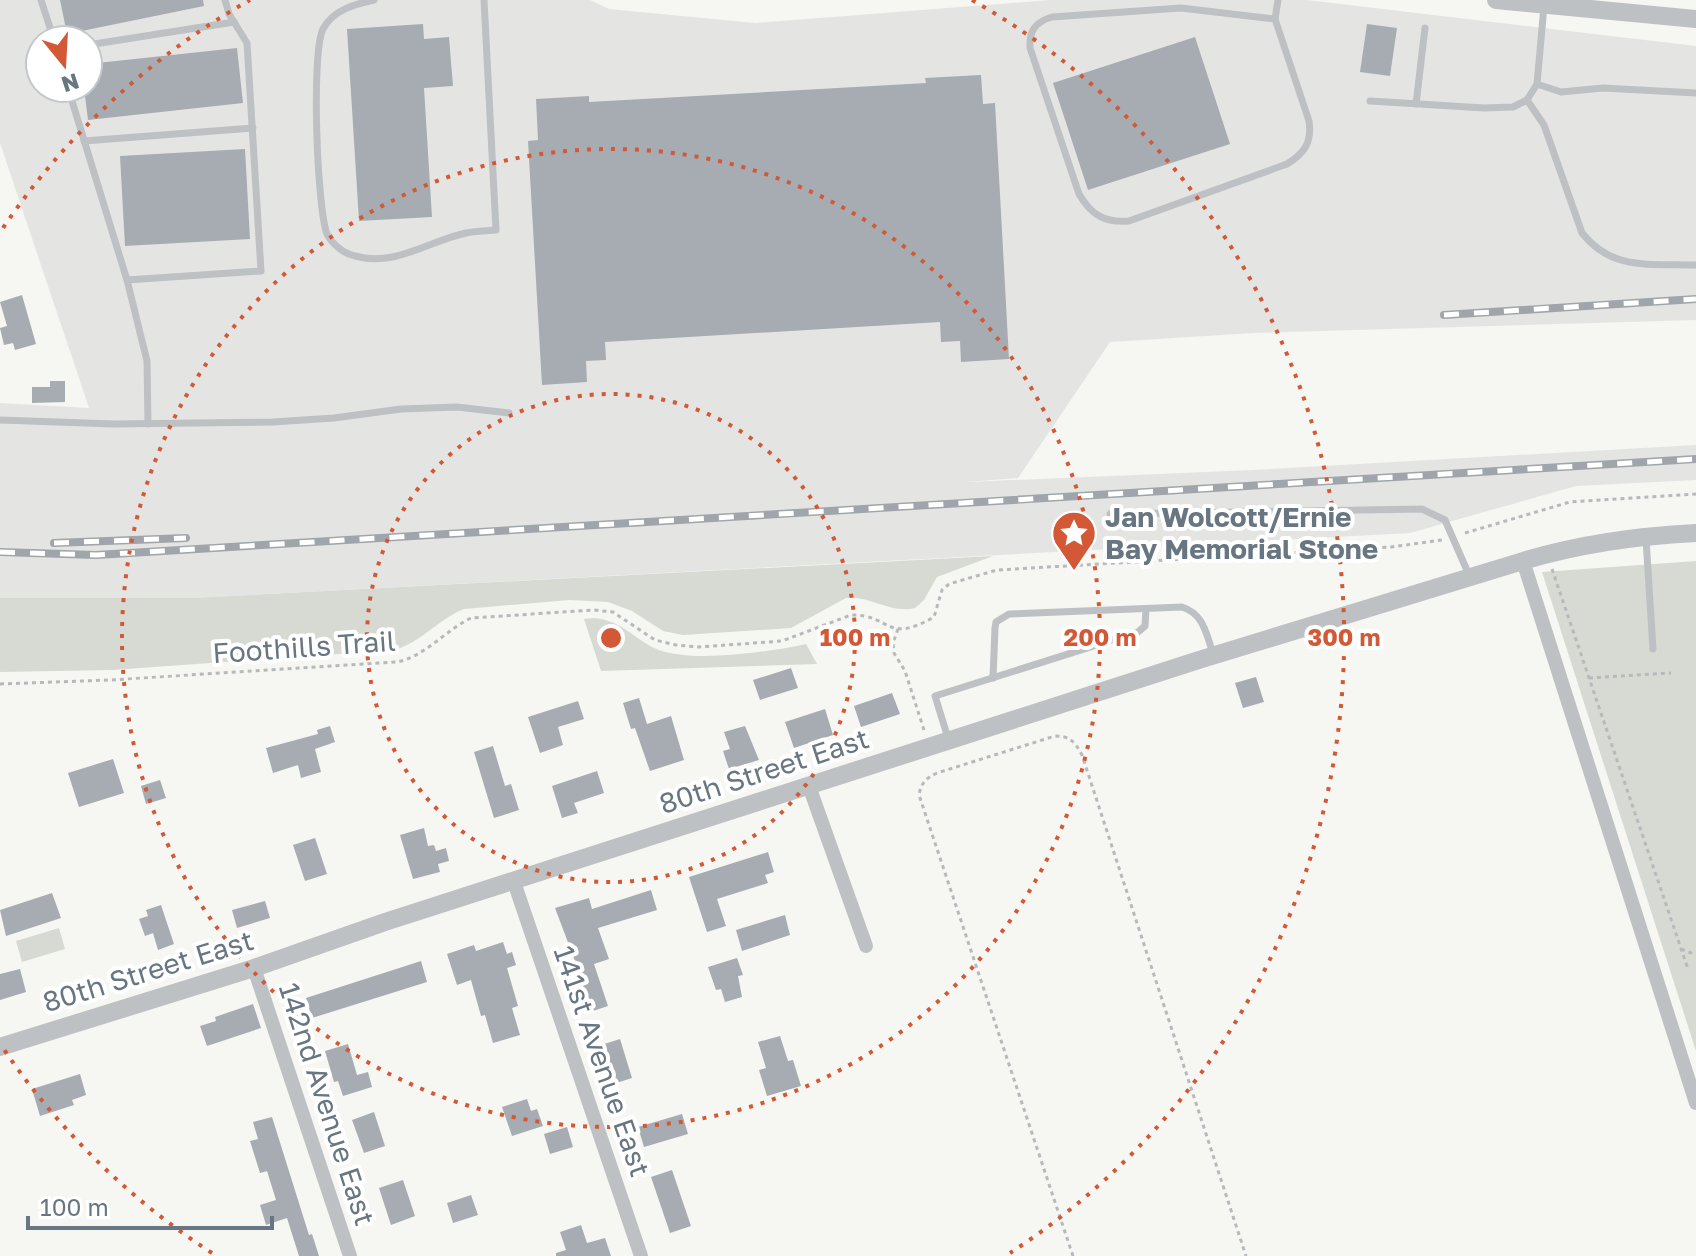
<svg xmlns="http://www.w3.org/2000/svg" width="1696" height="1256" viewBox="0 0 1696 1256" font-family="'Golos Text',sans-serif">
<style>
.built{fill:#e4e5e3;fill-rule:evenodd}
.green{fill:#d6dad3}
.building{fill:#a6acb1}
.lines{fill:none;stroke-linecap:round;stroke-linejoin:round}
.path{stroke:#b7babc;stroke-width:3;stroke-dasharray:4 4;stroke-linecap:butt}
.service{stroke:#bdc1c4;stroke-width:7}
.minor{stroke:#bdc1c4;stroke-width:14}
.tertiary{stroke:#bdc1c4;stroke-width:18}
.rail-casing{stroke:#9fa5aa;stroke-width:8}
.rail{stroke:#fff;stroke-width:5;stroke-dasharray:15;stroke-linecap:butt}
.ring{fill:none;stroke:#d35836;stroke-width:4;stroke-dasharray:4 8}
.labels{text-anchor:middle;stroke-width:8;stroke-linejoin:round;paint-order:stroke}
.poi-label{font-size:28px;font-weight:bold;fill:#687681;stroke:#fff;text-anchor:start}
.street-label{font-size:28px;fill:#687681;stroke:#fff}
.centre{fill:#d35836;stroke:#fff;stroke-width:4}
.ring-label{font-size:24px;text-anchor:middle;font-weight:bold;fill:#d35836;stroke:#fff;stroke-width:8;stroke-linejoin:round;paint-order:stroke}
</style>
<rect width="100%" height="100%" fill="#f6f6f3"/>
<path class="built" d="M0,0H590L609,9L755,23L1050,0H1307L1696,46V320L1253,333L1110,342L1018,478L966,482L1253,470L1696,445V480L1576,486L1410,533L193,598H0V403L89,408L0,143ZM40,40H88V88H40Z"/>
<g class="green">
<path d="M993,556L937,577L924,600L915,608C890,614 870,595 846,598L791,628L683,635L663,631L632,611L608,602L570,600L464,609C439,619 421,642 395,650L112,670L0,672V598H193Z"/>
<polygon points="1696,561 1696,1051 1542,572"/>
<path d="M594,618C624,621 634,640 659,650C694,663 769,652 806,644L817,664L601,671L584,619Z"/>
<polygon points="59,928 65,949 22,962 16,941"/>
</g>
<g class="building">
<polygon points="60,0 203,0 204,6 67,34"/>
<polygon points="423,24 424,39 449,37 453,86 424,88 432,217 359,221 347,29"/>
<polygon points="1367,24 1397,28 1390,76 1360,72"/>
<polygon points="1195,37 1230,144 1088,190 1053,83"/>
<polygon points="237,48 243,103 88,120 84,88 88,88 88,64"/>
<polygon points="981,75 983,104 995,103 1009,359 961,362 960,341 941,342 940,322 605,342 606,360 586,361 587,382 542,385 528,141 538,140 536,99 589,96 589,102 926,83 925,78"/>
<polygon points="245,149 250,239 125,246 120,156"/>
<polygon points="22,295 36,344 15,350 13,343 4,345 0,328 7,326 0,302"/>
<polygon points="50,381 65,381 65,402 32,403 32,387 50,387"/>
<polygon points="791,668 798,688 760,700 753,680"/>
<polygon points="1256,677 1264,702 1243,708 1235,683"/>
<polygon points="892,693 900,714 861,727 854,706"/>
<polygon points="639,698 647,724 671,716 684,760 650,771 635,728 631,729 623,703"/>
<polygon points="578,701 584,719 558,727 563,745 540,753 528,717"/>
<polygon points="825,709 833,735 794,748 785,722"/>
<polygon points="330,726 335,742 315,749 321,772 301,778 298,765 273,773 266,748 318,734 317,730"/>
<polygon points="745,726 759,760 729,769 723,751 730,749 724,732"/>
<polygon points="493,746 505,786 511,784 519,810 494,818 474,752"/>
<polygon points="113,759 124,793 79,807 68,773"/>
<polygon points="597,771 604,793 574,803 578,813 562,818 552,786"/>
<polygon points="160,780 166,798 146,804 141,786"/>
<polygon points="424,828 428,846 434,845 436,851 446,848 449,861 438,864 440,872 413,879 400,835"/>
<polygon points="315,838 327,874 305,881 293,845"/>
<polygon points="768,852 774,872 765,875 768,883 717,899 726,926 707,932 689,877"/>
<polygon points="651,890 657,910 598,928 609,959 594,964 608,1006 587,1013 575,975 580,974 555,908 589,898 592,909"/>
<polygon points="52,893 61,918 6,936 0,910"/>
<polygon points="265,901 270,918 237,928 232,910"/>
<polygon points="161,905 174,944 158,950 153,933 145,936 139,919 148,916 146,910"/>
<polygon points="785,915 790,935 742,951 736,930"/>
<polygon points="503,942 507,954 512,952 516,965 507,968 518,1006 512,1008 520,1035 493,1043 485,1015 481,1016 471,980 457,985 447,954 474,945 476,951"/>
<polygon points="737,958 743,975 738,976 742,997 725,1002 721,989 716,990 708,967"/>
<polygon points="421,961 427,982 312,1018 306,998"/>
<polygon points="20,969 26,992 0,1000 0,974"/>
<polygon points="253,1004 261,1028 207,1046 200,1026 216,1021 215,1017"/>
<polygon points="780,1036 788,1061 793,1060 801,1086 767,1096 759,1070 766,1068 758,1042"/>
<polygon points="620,1039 632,1078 610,1085 598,1046"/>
<polygon points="348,1044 357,1075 368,1072 372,1087 343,1096 338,1081 334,1082 325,1051"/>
<polygon points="80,1074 86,1095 72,1100 74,1105 40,1116 32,1089"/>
<polygon points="527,1099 531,1111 537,1109 543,1126 512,1136 502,1107"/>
<polygon points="374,1112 385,1146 364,1153 352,1120"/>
<polygon points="682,1114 688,1134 644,1147 638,1127"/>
<polygon points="272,1117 309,1235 312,1234 319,1256 299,1256 287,1218 266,1225 260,1205 276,1200 267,1171 260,1173 250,1141 258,1139 253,1122"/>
<polygon points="567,1127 573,1147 550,1154 544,1134"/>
<polygon points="672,1170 691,1226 670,1233 651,1177"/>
<polygon points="403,1180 415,1216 391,1225 379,1188"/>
<polygon points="471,1195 478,1215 453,1223 447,1203"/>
<polygon points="581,1225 587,1243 605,1238 611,1256 556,1256 556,1253 566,1250 560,1232"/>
</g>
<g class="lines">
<g class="path">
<polyline points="1465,533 1570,502 1696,494"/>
<polyline points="1552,569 1688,969"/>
<polyline points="898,629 893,643 894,653 905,671 924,730"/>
<polyline points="1589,678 1671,673"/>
<path d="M0,684L110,680L397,662C424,657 446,630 471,618L594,610L613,612L655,640L676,645L699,647L782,641L851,615C891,614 885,645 934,617L942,590L949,584L997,570L1391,547L1442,540"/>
<polyline points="1681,949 1696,955"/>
<path d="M1073,1256L919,795C921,783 926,778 937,773L1055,736C1070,736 1075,742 1082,755L1246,1256"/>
</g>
<g class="service">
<polyline points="41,0 54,40"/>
<path d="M374,0C355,4 333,10 323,29C311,53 317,208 327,234C332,244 344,254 355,256C396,267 428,241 466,233C476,231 486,231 496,230L484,0"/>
<path d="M1275,19L1181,8L1052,17C1035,22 1029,31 1030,48L1079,194C1091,215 1105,223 1129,221L1287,164C1305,153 1312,142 1309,121L1275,19L1278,0"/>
<polyline points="88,45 234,22"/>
<polyline points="1537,84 1561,92 1603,88 1696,93"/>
<polyline points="68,88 127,280 261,271 247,43 229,14 225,0"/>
<path d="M1527,100L1544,125L1582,233C1613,272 1651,263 1696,265"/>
<polyline points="1370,101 1484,108 1513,107 1527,100 1537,84 1544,6"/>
<polyline points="1416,104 1425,28"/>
<polyline points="84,141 253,128"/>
<polyline points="127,280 147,361 148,424"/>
<polyline points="0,420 114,424 273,422 334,418 401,409 457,407 509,413"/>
<polyline points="1110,514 1422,509 1445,520 1469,575"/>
<polyline points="1646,539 1653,649"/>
<path d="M993,678L995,628L996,622L1009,614L1182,607C1204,614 1206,634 1213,653"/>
<polyline points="948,738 935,696 1138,632 1145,626 1146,609"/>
</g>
<g class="minor">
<polyline points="1523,561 1696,1103"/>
<polyline points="809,786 866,946"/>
<polyline points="514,882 641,1256"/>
<polyline points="254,968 350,1256"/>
</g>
<g class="tertiary">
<polyline points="1496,0 1696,19"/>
<path d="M0,1047L254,968L385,922L1202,659L1523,561C1579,544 1637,536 1696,533"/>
</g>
<g class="rail-casing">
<g id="rail">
<polyline points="1444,315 1696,299"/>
<polyline points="54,543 186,538"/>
<polyline points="0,552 96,555 1696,459"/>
</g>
</g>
<use href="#rail" class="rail"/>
</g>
<g class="ring">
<circle cx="611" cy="638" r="244"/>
<circle cx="611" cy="638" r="489"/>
<path d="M212 1253A733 733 0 0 1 3 1048M3 228A733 733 0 0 1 250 0M972 0A733 733 0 0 1 1010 1253"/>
</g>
<defs>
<g id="sight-pin" transform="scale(2.3)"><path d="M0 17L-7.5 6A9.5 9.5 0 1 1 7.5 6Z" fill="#d35836" stroke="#fff"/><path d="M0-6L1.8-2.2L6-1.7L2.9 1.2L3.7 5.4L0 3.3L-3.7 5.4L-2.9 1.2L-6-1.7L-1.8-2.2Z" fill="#fff"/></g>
</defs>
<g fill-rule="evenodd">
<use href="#sight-pin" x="1074" y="533"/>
</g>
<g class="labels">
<g class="poi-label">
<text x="1105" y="527">Jan Wolcott/Ernie<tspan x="1105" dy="32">Bay Memorial Stone</tspan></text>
</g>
<g class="street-label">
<text transform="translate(304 647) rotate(-4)" y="10">Foothills Trail</text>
<text transform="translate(764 771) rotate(-18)" y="10">80th Street East</text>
<text transform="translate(148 971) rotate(-17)" y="10">80th Street East</text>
<text transform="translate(602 1061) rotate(71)" y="10">141st Avenue East</text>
<text transform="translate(327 1104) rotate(72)" y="10">142nd Avenue East</text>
</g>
</g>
<circle cx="611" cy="638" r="12" class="centre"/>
<g class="ring-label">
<text x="855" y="646">100 m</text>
<text x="1100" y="646">200 m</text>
<text x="1344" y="646">300 m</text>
</g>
<g transform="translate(64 64) rotate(162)"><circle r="38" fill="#ffffff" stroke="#c3c8cd" stroke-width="2"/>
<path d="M0-6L14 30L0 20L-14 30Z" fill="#d35836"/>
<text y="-12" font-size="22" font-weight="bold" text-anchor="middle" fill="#687681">N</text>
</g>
<path d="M28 1216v12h244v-12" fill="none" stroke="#687681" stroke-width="4"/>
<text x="40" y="1216" font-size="24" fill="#687681" stroke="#ffffff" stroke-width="6" paint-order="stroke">100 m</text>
</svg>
